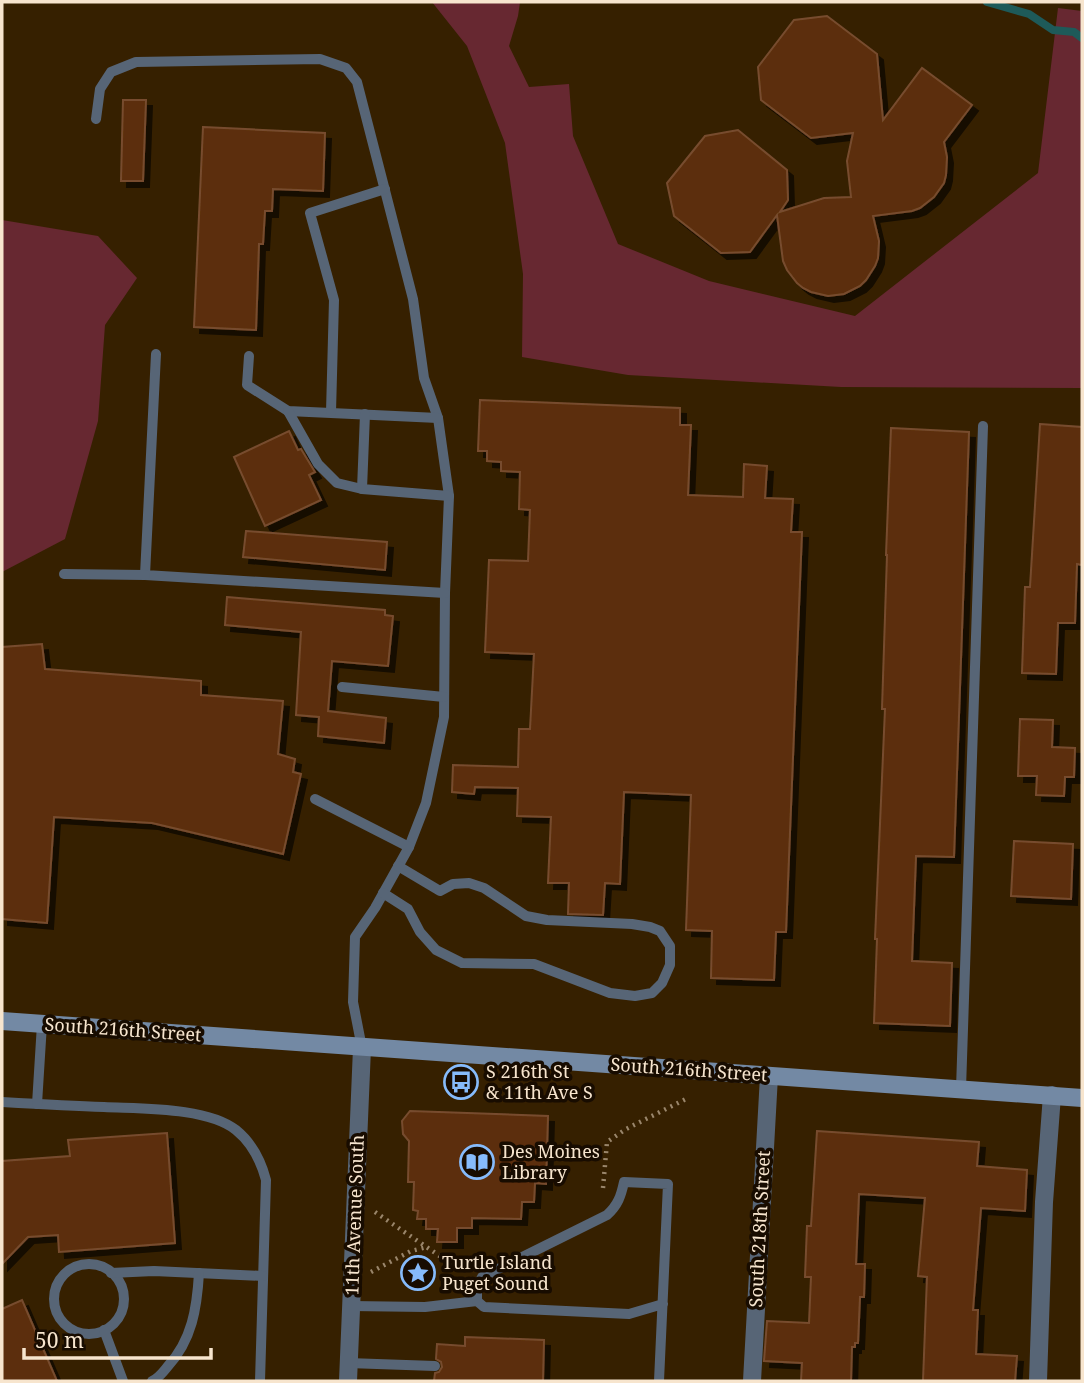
<svg xmlns="http://www.w3.org/2000/svg" width="1084" height="1383" viewBox="0 0 1084 1383" font-family="'Noto Serif',serif">
<style>
.green{fill:#672831}
.lines{fill:none;stroke-linecap:round;stroke-linejoin:round}
.stream{stroke:#1e5a59;stroke-width:8}
.building{fill:#5c2f0a;stroke:#774c2f;stroke-width:2;filter:url(#shadow)}
.path{stroke:#9a866b;stroke-width:4.5;stroke-dasharray:2 5;stroke-linecap:butt}
.lane{stroke:#576576;stroke-width:10}
.street{stroke:#576576;stroke-width:18}
.secondary{stroke:#7389a4;stroke-width:18}
.labels{text-anchor:middle;stroke-width:7;stroke-linejoin:round;paint-order:stroke}
.street-label{font-size:18px;fill:#f7e5ce;stroke:#180c00}
.poi-label{font-size:18px;fill:#f7e5ce;stroke:#180c00;text-anchor:start}
</style>
<defs>
<filter id="shadow"><feDropShadow dx="6" dy="6" stdDeviation="0" flood-color="#0009"/></filter>
</defs>
<rect width="100%" height="100%" fill="#362000"/>
<g class="green">
<polygon points="432,2 520,2 518,16 509,46 529,87 569,84 573,136 618,244 709,281 855,316 1038,173 1058,8 1082,11 1082,388 841,387 628,375 522,357 523,274 505,143 467,46"/>
<polygon points="2,220 98,236 137,278 105,325 98,421 65,539 2,572"/>
</g>
<g class="lines">
<polyline class="stream" points="987,2 1029,14 1053,30 1074,32 1082,38"/>
</g>
<g class="building">
<polygon points="827,16 877,54 883,120 922,68 972,105 944,142 947,157 946,175 944,183 934,197 920,208 912,211 873,216 879,241 878,258 875,266 866,280 860,286 844,294 828,296 811,292 803,288 797,283 787,270 783,261 777,215 750,252 721,253 674,216 667,183 705,136 738,130 787,170 788,200 780,212 824,198 851,197 847,161 853,133 811,138 761,100 758,67 794,20"/>
<polygon points="123,100 146,100 143,181 121,181"/>
<polygon points="203,127 325,133 323,191 273,189 272,211 265,211 263,244 259,244 256,330 194,327"/>
<polygon points="480,400 680,408 680,425 691,425 688,495 743,497 744,464 767,466 765,498 793,499 791,532 802,532 786,932 776,932 774,980 711,978 712,931 686,930 691,795 624,792 620,884 605,883 603,915 568,914 569,883 548,883 551,817 517,816 518,788 475,787 474,794 452,792 453,765 518,767 519,729 530,729 534,654 485,652 489,560 528,561 530,510 519,509 520,472 501,471 501,462 487,461 487,451 478,451"/>
<polygon points="1040,424 1082,427 1082,565 1077,564 1075,623 1058,623 1056,674 1022,673 1025,587 1030,587"/>
<polygon points="891,428 969,432 954,857 916,856 912,961 952,963 950,1026 874,1023 877,939 875,939 885,709 882,709 887,555 886,555"/>
<polygon points="289,431 298,450 301,449 315,472 309,475 321,500 265,526 234,457"/>
<polygon points="246,531 387,542 385,570 243,557"/>
<polygon points="227,597 385,610 385,615 393,616 388,666 332,661 328,711 386,718 384,743 318,736 319,717 296,715 301,632 225,625"/>
<polygon points="42,644 45,669 201,681 201,695 283,701 278,754 295,759 293,772 301,774 283,854 152,823 54,817 47,923 2,919 2,647"/>
<polygon points="1020,719 1053,720 1052,747 1075,748 1074,777 1065,777 1064,796 1036,795 1037,776 1018,776"/>
<polygon points="1014,841 1073,844 1071,899 1011,896"/>
<polygon points="410,1111 548,1116 546,1184 535,1183 534,1202 522,1202 521,1219 472,1218 472,1228 457,1228 457,1242 437,1242 438,1229 426,1229 426,1219 417,1219 418,1211 413,1210 414,1182 408,1182 409,1141 403,1134 402,1121"/>
<polygon points="817,1131 979,1142 977,1166 1027,1170 1025,1211 981,1208 973,1310 978,1310 976,1354 1017,1356 1015,1381 923,1381 927,1277 918,1276 925,1198 859,1194 856,1264 865,1264 864,1297 860,1297 858,1343 855,1343 855,1347 852,1347 851,1381 801,1381 802,1363 764,1361 767,1321 809,1323 811,1277 805,1277 807,1226 811,1226"/>
<polygon points="167,1133 175,1243 59,1252 58,1235 28,1237 2,1264 2,1161 70,1156 68,1140"/>
<polygon points="22,1300 57,1381 2,1381 2,1309"/>
<polygon points="465,1337 544,1340 543,1381 434,1381 435,1373 439,1372 442,1367 441,1362 436,1359 437,1344 465,1346"/>
</g>
<g class="lines">
<g class="path">
<polyline points="603,1188 607,1142 626,1129 688,1098"/>
<polyline points="375,1212 453,1265 466,1264 472,1261"/>
<polyline points="371,1272 411,1251 427,1247"/>
</g>
<g class="lane">
<polyline points="96,119 100,89 111,72 136,62 320,59 346,68 357,82 413,299 424,378 438,418 449,496 445,593 444,717 426,803 409,847 375,908 355,937 353,1002 362,1048"/>
<polyline points="156,354 145,575 445,593"/>
<polyline points="249,356 247,385 288,411 438,418"/>
<polyline points="288,411 318,464 337,483 362,489"/>
<polyline points="331,412 334,300 310,213 385,189"/>
<polyline points="365,414 362,489 449,496"/>
<polyline points="64,574 145,575"/>
<polyline points="342,687 444,697"/>
<polyline points="315,799 409,847"/>
<polyline points="383,893 408,909 420,932 436,950 462,963 534,964 610,993 635,996 652,993 662,983 670,965 670,946 660,931 650,927 632,924 547,920 526,916 484,888 469,883 453,884 440,891 398,866"/>
<polyline points="961,1089 983,426"/>
<path d="M2,1102C36,1104 70,1106 104,1107C141,1109 207,1107 236,1130C252,1143 261,1161 266,1180L260,1381"/>
<polyline points="37,1104 42,1024"/>
<circle cx="89" cy="1299" r="35"/>
<polyline points="111,1273 154,1271 263,1276"/>
<polyline points="351,1306 425,1307 477,1301"/>
<polyline points="104,1330 123,1381"/>
<polyline points="348,1363 435,1366"/>
<path d="M152,1381C159,1378 163,1372 168,1366C192,1340 197,1308 199,1273"/>
<path d="M659,1381L668,1184L624,1182C621,1196 618,1205 607,1215L482,1277L477,1288V1301L484,1307L629,1314L663,1304"/>
</g>
<g class="street">
<polyline points="348,1381 362,1048"/>
<polyline points="752,1381 769,1076"/>
<polyline points="1038,1381 1044,1202 1052,1095"/>
</g>
<polyline class="secondary" points="2,1021 1082,1098"/>
</g>
<defs>
<g id="bus-ring" transform="scale(1.75)"><circle r="9.5" fill="#180c00" stroke="#86bbfb" stroke-width="1.5"/><path d="M-5-6H5V4H4V6H2V4H-2V6H-4V4H-5ZM-3.5-4V0h7V-4ZM-3.5 1.2v1.5H-2V1.2ZM2 1.2v1.5H3.5V1.2Z" fill="#86bbfb"/></g>
<g id="library-ring" transform="scale(1.75)"><circle r="9.5" fill="#180c00" stroke="#86bbfb" stroke-width="1.5"/><path d="M-6-4Q-3-5.5-.7-3.5V5Q-3 3-6 4ZM6-4Q3-5.5 .7-3.5V5Q3 3 6 4Z" fill="#86bbfb"/></g>
<g id="sight-ring" transform="scale(1.75)"><circle r="9.5" fill="#180c00" stroke="#86bbfb" stroke-width="1.5"/><path d="M0-6L1.8-2.2L6-1.7L2.9 1.2L3.7 5.4L0 3.3L-3.7 5.4L-2.9 1.2L-6-1.7L-1.8-2.2Z" fill="#86bbfb"/></g>
</defs>
<g fill-rule="evenodd">
<use href="#bus-ring" x="461" y="1082"/>
<use href="#library-ring" x="477" y="1162"/>
<use href="#sight-ring" x="418" y="1273"/>
</g>
<g class="labels">
<g class="street-label">
<text transform="translate(123 1030) rotate(4)" y="6">South 216th Street</text>
<text transform="translate(689 1070) rotate(4)" y="6">South 216th Street</text>
<text transform="translate(355 1215) rotate(-88)" y="6">11th Avenue South</text>
<text transform="translate(760 1229) rotate(-87)" y="6">South 218th Street</text>
</g>
<g class="poi-label">
<text x="486" y="1078">S 216th St<tspan x="486" dy="21">&amp; 11th Ave S</tspan></text>
<text x="502" y="1158">Des Moines<tspan x="502" dy="21">Library</tspan></text>
<text x="442" y="1269">Turtle Island<tspan x="442" dy="21">Puget Sound</tspan></text>
</g>
</g>
<rect width="1084" height="1383" fill="none" stroke="#f7e5ce" stroke-width="7"/>
<path d="M24 1348v10h187v-10" fill="none" stroke="#f7e5ce" stroke-width="3.5"/>
<text x="35" y="1348" font-size="21" fill="#f7e5ce" stroke="#180c00" stroke-width="5" paint-order="stroke">50 m</text>
</svg>
